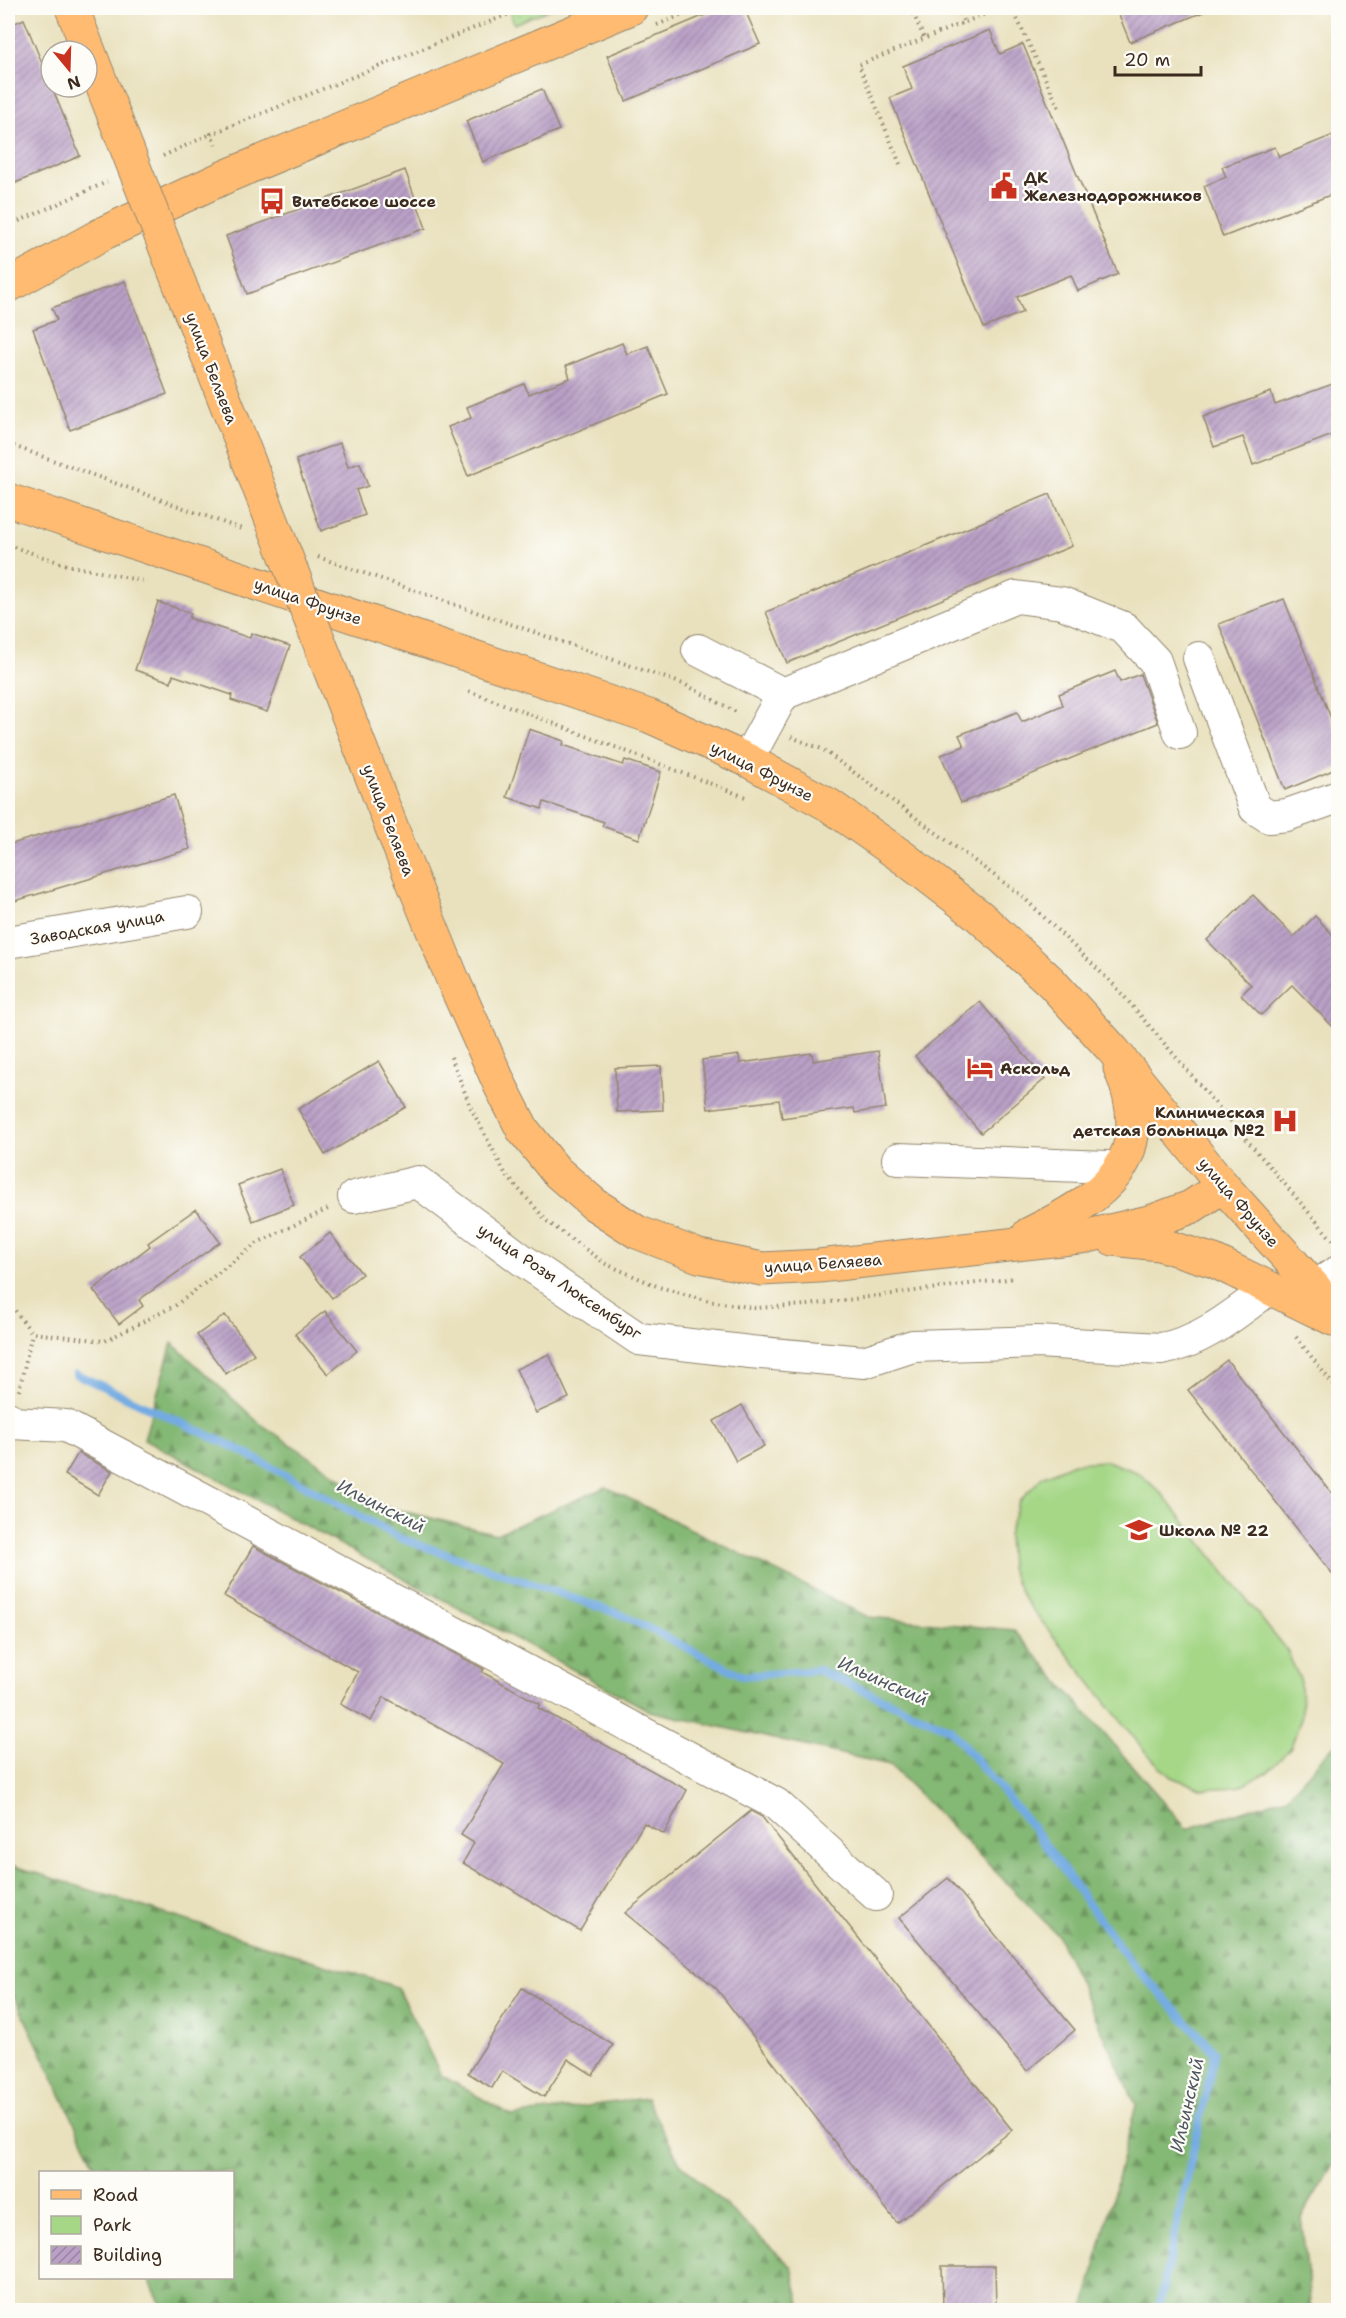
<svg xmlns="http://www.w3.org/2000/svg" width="1346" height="2318" viewBox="0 0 1346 2318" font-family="'Shantell Sans',sans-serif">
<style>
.green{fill:#a5d787;stroke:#708052;stroke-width:1.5}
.forest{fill:url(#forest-firs);stroke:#607149;stroke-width:1.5}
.park{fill:url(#park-dots);stroke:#708052;stroke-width:1.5}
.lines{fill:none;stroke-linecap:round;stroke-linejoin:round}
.stream{stroke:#73abe2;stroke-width:8}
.building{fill:url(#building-hatch)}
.minor-casing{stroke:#92866e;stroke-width:34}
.major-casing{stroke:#92866e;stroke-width:35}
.path{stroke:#92866e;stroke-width:4;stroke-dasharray:1.5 4.5;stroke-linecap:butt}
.minor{stroke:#fff;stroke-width:32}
.major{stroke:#ffbb71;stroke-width:33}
.major-bridge-casing{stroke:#92866e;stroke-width:35;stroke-linecap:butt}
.major-bridge{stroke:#ffbb71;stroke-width:33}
.labels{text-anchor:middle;stroke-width:4.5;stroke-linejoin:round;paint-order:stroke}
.poi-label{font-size:16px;font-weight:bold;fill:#3b2a1e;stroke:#fdfcf7;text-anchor:start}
.street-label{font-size:16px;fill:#3b2a1e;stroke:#fdfcf7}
.water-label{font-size:18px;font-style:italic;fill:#4f5763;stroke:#fdfcf7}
</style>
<defs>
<pattern id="forest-firs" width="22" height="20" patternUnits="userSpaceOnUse" patternTransform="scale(1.5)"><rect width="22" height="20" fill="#84b874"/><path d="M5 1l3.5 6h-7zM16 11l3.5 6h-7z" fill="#6d965f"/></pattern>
<pattern id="park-dots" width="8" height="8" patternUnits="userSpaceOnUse" patternTransform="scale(1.5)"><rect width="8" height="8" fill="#a5d787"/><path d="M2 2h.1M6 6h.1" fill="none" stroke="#8fb974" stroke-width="1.8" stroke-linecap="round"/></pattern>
<pattern id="building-hatch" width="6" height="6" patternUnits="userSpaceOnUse" patternTransform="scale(1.5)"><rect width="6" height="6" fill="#baa0c7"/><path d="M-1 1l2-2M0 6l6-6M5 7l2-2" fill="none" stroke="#9883a1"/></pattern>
</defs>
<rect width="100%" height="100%" fill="#fdfcf7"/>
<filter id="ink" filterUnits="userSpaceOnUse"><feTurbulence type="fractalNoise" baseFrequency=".0167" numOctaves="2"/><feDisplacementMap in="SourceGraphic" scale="12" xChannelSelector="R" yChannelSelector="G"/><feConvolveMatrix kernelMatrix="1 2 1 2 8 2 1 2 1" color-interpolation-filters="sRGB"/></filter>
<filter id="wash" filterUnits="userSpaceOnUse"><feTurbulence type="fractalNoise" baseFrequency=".008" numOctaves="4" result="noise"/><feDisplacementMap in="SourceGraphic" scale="24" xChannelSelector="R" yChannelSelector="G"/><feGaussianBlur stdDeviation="1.35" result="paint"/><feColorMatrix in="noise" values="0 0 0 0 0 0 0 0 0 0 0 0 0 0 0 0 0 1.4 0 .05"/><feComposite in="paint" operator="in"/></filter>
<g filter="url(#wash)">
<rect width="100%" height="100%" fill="#e9e1be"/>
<polygon class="green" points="1107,1461 1139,1473 1164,1496 1287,1651 1301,1682 1302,1716 1291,1747 1268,1772 1237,1787 1203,1789 1171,1777 1147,1754 1024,1599 1010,1568 1008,1534 1019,1502 1042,1477 1073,1463"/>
<g class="forest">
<polygon points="172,1343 258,1422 382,1506 496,1534 606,1487 868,1617 1014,1630 1187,1829 1287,1797 1338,1741 1338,2156 1301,2218 1312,2310 1084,2310 1136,2105 1057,1934 890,1765 650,1711 144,1439"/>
<polygon points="8,1864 397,1987 441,2075 512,2116 646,2098 680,2163 792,2267 801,2310 164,2310 148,2278 232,2278 232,2172 98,2172 8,1983"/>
</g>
<polygon class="park" points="508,8 552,8 514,24"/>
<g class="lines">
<polyline class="stream" points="76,1374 238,1449 400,1538 622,1615 743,1676 818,1670 950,1729 1033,1828 1130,1961 1215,2052 1158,2310"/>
</g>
<g id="blocks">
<g class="building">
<polygon points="722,8 744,8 760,44 626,101 607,56"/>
<polygon points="1116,8 1213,8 1130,42"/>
<polygon points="24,19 80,156 8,186 8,26"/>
<polygon points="990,30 1000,54 1023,44 1118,274 1078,291 1071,275 1017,297 1023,312 984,328 890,98 912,89 903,66"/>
<polygon points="542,89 559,130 483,162 466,121"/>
<polygon points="1338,133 1338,192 1223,237 1204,186 1226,177 1222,167 1275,147 1279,157"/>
<polygon points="405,170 426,228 247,294 226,236"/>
<polygon points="125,281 167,394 70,430 33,329 57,320 52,308"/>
<polygon points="622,343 627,354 648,346 668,394 468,476 448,427 471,418 467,407 524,384 529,394 570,378 566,366"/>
<polygon points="1338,382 1338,433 1253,465 1243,437 1214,447 1203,417 1271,392 1275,405"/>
<polygon points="340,443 348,467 360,463 368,486 356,490 365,515 321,531 296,460"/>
<polygon points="1050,494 1072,546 787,663 766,612"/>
<polygon points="1284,599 1338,736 1338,768 1285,790 1219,624"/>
<polygon points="158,602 191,613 189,618 250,638 251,633 290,646 267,712 231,700 232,695 173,675 171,682 135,670"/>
<polygon points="1115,671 1120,682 1140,674 1158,723 961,803 941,755 964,746 959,735 1017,712 1022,722 1063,705 1059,694"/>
<polygon points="529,729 564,741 563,745 623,765 625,760 661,772 639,839 602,826 604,822 544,802 542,809 507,797"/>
<polygon points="174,795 190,849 8,903 8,845"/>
<polygon points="1253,895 1294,937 1315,916 1338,940 1338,1032 1292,985 1261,1015 1241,995 1251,985 1207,940"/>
<polygon points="980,1002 1045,1079 981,1133 915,1056"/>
<polygon points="878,1051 886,1108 855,1113 854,1108 782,1118 779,1100 708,1109 702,1060 739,1055 740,1063 812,1053 813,1061"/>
<polygon points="379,1061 406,1107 325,1155 298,1109"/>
<polygon points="661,1066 663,1110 617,1112 615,1068"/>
<polygon points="280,1169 294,1205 253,1221 238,1185"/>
<polygon points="196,1209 220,1242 139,1300 143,1306 119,1324 93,1290 150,1246 148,1243"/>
<polygon points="330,1233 362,1274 332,1298 300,1257"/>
<polygon points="325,1311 357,1351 328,1374 295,1334"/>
<polygon points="225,1315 254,1354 226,1374 197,1335"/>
<polygon points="549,1354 569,1398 536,1413 516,1369"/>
<polygon points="1227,1360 1338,1501 1338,1581 1188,1390"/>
<polygon points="742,1405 764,1446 736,1461 714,1421"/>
<polygon points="78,1453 112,1471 98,1495 65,1475"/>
<polygon points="253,1546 484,1669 482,1672 540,1704 538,1708 687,1790 664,1834 644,1823 580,1931 503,1884 502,1886 463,1863 474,1843 461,1835 504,1764 384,1697 371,1721 340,1704 358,1672 224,1596"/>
<polygon points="751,1811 762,1817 1012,2130 897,2223 716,1988 625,1913"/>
<polygon points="948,1878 1075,2030 1027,2071 899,1918"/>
<polygon points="522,1988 613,2045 593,2075 568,2059 544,2097 502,2071 492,2088 468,2073"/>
<polygon points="942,2266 995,2266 996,2310 943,2310"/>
</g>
</g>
</g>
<g filter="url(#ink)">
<use href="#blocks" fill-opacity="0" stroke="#92866e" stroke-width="1.5"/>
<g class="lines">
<g class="minor-casing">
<g id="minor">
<polyline points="698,650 783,694"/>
<polyline points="1199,658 1255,808 1269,817 1287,815 1338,797"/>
<polyline points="747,760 783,694 1016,597 1062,603 1124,628 1155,661 1180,733"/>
<polyline points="8,942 187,912"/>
<polyline points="898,1159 1108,1167 1115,1175"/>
<path d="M354,1197L418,1182L521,1259L639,1339L750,1352L864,1362L913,1346L1037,1342L1161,1349C1203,1342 1237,1312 1270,1288"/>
<polyline points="1314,1287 1338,1272"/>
<polyline points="8,1418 12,1423 66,1426 776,1804 876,1895"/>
</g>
</g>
<g class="major-casing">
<g id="major">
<polyline points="8,286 106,232 227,176 631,8"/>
<polyline points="8,500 649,716 747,760 829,805 904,858 978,915 1051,982 1113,1050 1223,1186 1314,1287 1338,1320"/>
<polyline points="409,872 453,980 501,1087 523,1130 556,1171 594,1204 637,1232 699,1256 762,1269 819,1266 1088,1236 1153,1221 1191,1207 1223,1186"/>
<path d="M1029,1234C1104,1197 1159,1160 1120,1068"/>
<polyline points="1113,1239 1159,1244 1214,1261 1333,1319"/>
</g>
</g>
<g class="path">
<polyline points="911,8 924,38"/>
<polyline points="958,8 964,23"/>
<polyline points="1012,8 1060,110"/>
<polyline points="657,25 699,8"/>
<polyline points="216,145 211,134 524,8"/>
<polyline points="163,156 211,134"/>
<polyline points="900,164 859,65 1000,8"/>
<polyline points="8,226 107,182"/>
<polyline points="8,444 244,530"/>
<polyline points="8,545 67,565 147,582"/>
<polyline points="318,557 686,685 738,713"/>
<polyline points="469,691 748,798"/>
<polyline points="791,737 822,749 1021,895 1116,987 1335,1243"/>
<polyline points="451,1057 471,1108 506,1175 548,1222 606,1264 659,1287 709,1301 755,1308 808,1305 1015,1278"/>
<polyline points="8,1301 32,1333 105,1341 176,1305 259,1242 328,1209"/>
<polyline points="1296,1337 1338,1391"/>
<polyline points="19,1391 32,1333"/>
</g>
<use href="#minor" class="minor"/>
<use href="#major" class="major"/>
<g class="major-bridge-casing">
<polyline id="major-bridge" points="72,8 409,872"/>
</g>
<use href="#major-bridge" class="major-bridge"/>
</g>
</g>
<defs>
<g id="civic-bare" transform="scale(2.07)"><path d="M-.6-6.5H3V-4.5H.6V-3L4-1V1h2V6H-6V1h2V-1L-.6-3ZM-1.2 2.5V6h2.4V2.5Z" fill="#c8321e" stroke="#fdfcf7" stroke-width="2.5" paint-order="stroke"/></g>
<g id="bus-bare" transform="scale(2.07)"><path d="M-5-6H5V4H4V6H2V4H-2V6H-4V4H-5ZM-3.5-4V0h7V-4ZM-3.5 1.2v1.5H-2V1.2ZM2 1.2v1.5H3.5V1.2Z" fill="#c8321e" stroke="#fdfcf7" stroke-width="2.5" paint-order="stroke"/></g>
<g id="hotel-bare" transform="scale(2.07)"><path d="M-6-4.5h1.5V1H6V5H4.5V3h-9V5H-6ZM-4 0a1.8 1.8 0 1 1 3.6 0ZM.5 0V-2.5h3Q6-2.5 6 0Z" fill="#c8321e" stroke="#fdfcf7" stroke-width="2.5" paint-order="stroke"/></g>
<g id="hospital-bare" transform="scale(2.07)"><path d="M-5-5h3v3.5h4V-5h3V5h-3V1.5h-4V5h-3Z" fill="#c8321e" stroke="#fdfcf7" stroke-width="2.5" paint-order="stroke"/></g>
<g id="school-bare" transform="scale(2.07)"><path d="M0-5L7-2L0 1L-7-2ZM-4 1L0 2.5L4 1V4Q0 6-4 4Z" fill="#c8321e" stroke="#fdfcf7" stroke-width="2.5" paint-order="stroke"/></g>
</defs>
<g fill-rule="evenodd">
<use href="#civic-bare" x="1004" y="186"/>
<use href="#bus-bare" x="272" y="201"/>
<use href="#hotel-bare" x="980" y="1068"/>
<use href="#hospital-bare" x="1285" y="1121"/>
<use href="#school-bare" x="1139" y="1530"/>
</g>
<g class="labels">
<g class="poi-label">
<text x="1024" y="183">ДК<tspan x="1024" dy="18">Железнодорожников</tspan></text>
<text x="292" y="207">Витебское шоссе</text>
<text x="1000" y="1074">Аскольд</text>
<text x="1265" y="1118" text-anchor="end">Клиническая<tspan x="1265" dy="18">детская больница №2</tspan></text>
<text x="1159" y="1536">Школа № 22</text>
</g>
<g class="street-label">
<text transform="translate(212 368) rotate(69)" y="6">улица Беляева</text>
<text transform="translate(308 601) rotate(19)" y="6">улица Фрунзе</text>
<text transform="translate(762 771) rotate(27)" y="6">улица Фрунзе</text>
<text transform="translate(389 820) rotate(69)" y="6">улица Беляева</text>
<text transform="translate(97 927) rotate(-10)" y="6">Заводская улица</text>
<text transform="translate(1239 1202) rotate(49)" y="6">улица Фрунзе</text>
<text transform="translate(823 1263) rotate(-4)" y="6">улица Беляева</text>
<text transform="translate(560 1281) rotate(34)" y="6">улица Розы Люксембург</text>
</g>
<g class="water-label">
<text transform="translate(381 1506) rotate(27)" y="6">Ильинский</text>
<text transform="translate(883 1681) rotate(24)" y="6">Ильинский</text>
<text transform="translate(1187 2105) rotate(-77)" y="6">Ильинский</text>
</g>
</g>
<rect width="1346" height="2318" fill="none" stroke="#fdfcf7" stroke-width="30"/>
<rect x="39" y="2171" width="195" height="108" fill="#fdfcf7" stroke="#afa8a0" stroke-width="1.5"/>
<rect x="51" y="2190" width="30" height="9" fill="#ffbb71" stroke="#afa8a0" stroke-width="1.5"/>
<text x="93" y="2201" font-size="18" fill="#3b2a1e">Road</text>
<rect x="51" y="2216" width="30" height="18" fill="#a5d787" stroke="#afa8a0" stroke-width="1.5"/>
<text x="93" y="2231" font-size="18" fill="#3b2a1e">Park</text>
<rect x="51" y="2246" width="30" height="18" fill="url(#building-hatch)" stroke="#afa8a0" stroke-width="1.5"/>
<text x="93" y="2261" font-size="18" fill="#3b2a1e">Building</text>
<g transform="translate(69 69) rotate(161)"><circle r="28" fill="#fdfcf7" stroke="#afa8a0" stroke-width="1.5"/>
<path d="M0-4.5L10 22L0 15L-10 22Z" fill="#c8321e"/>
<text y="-9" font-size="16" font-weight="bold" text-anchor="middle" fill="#3b2a1e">N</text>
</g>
<path d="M1115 66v9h86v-9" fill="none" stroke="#3b2a1e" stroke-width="3"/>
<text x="1124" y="66" font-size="18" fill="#3b2a1e" stroke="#fdfcf7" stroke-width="4.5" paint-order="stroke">20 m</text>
</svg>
